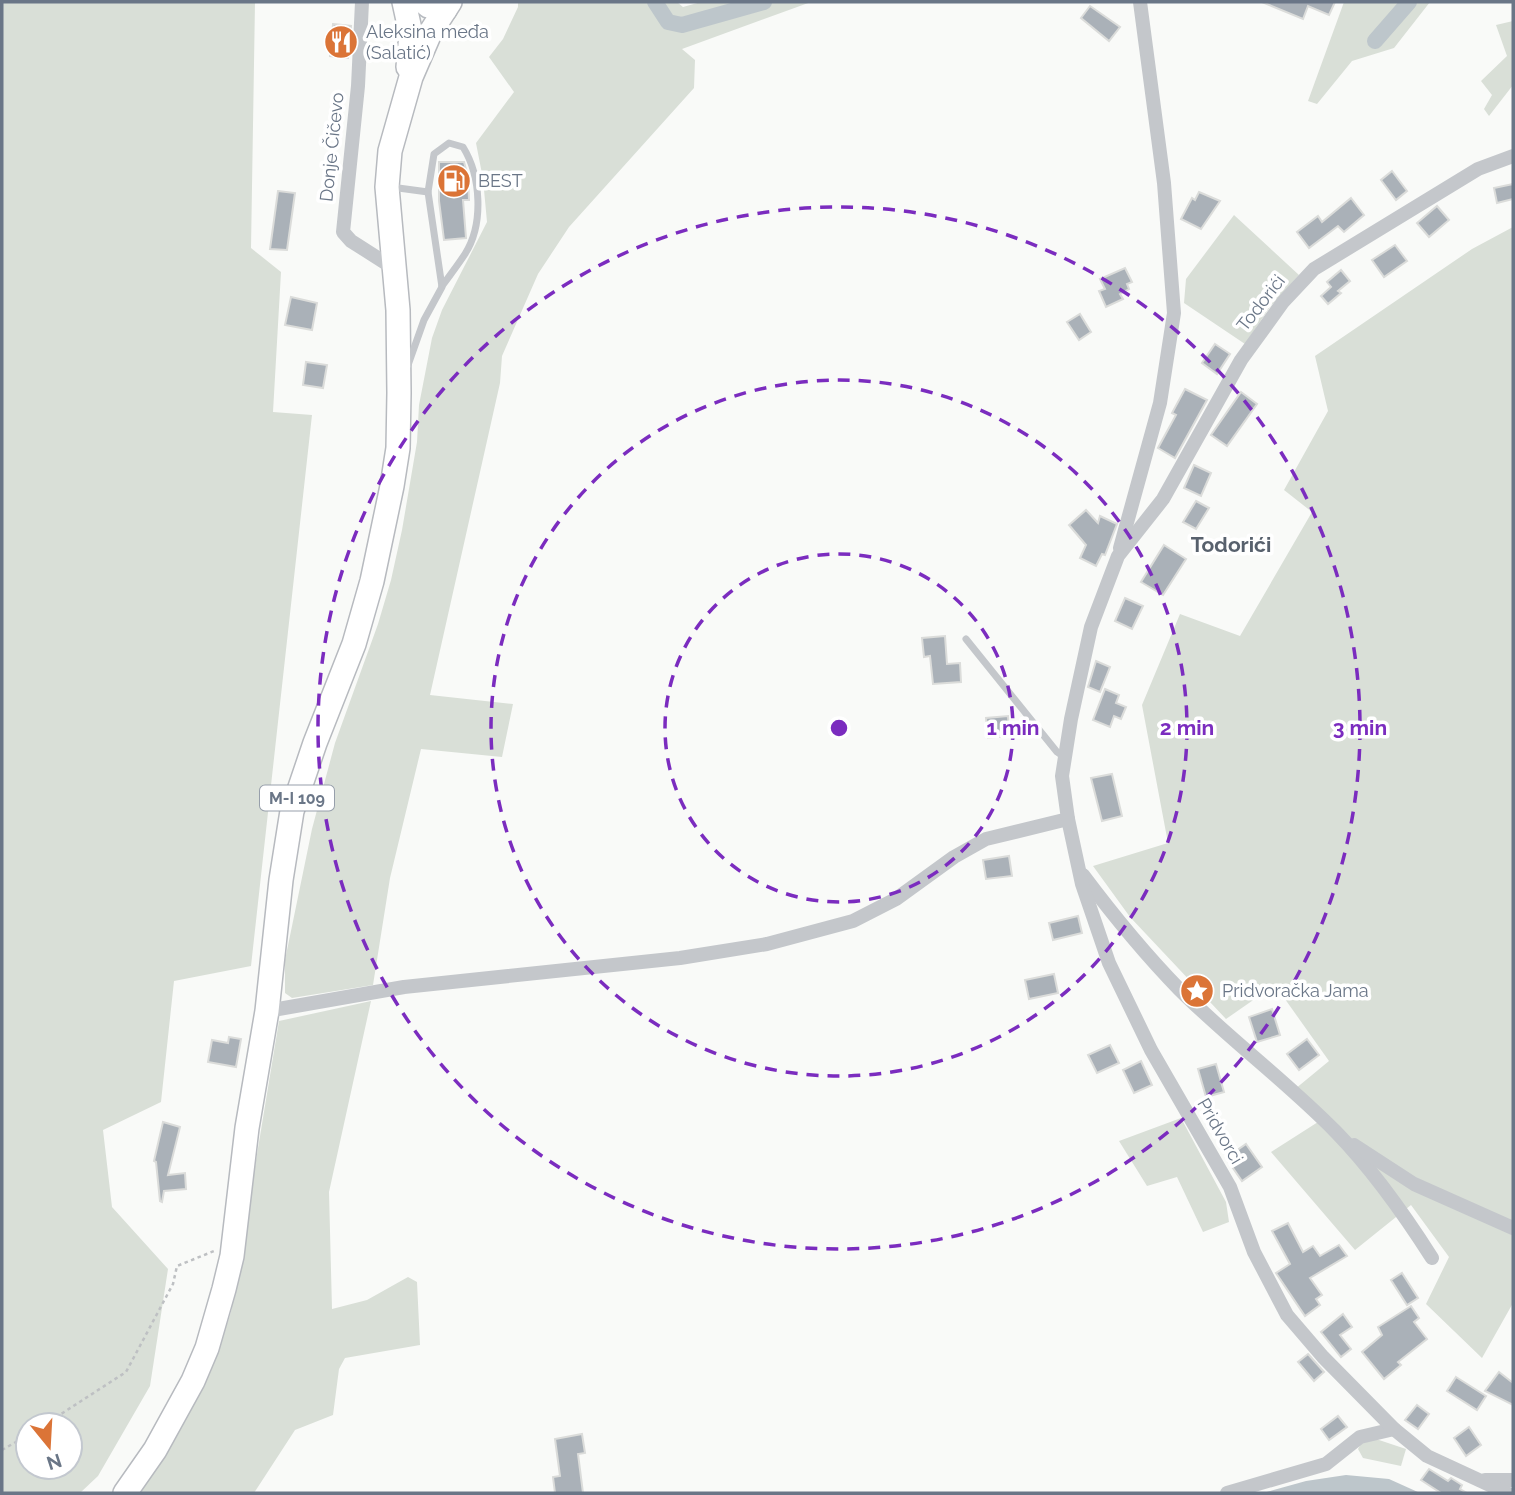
<svg xmlns="http://www.w3.org/2000/svg" width="1515" height="1495" viewBox="0 0 1515 1495" font-family="Raleway,sans-serif">
<style>
.green{fill:#d9dfd7;fill-rule:evenodd}
.water{fill:#bdc6cb}
.lines{fill:none;stroke-linecap:round;stroke-linejoin:round}
.canal{stroke:#bdc6cb;stroke-width:16}
.building{fill:#aab1b8;stroke:#dbdcda;stroke-width:2}
.secondary-casing{stroke:#b6bac0;stroke-width:24}
.primary-casing{stroke:#b7babf;stroke-width:26}
.path{stroke:#bec0c3;stroke-width:2.5;stroke-dasharray:3.5 3.5;stroke-linecap:butt}
.lane{stroke:#c4c7cb;stroke-width:7}
.street{stroke:#c4c7cb;stroke-width:14}
.secondary{stroke:#fff;stroke-width:21}
.primary{stroke:#fff;stroke-width:23}
.ring{fill:none;stroke:#7b2cbf;stroke-width:3.5;stroke-dasharray:12 9}
.labels{text-anchor:middle;stroke-width:7;stroke-linejoin:round;paint-order:stroke}
.shield{fill:#fff;stroke:#979fab;stroke-width:2}
.shield-label{font-size:16px;font-weight:bold;fill:#6a7687}
.poi-label{font-size:18px;fill:#6a7687;stroke:#fff;text-anchor:start}
.street-label{font-size:18px;fill:#6a7687;stroke:#fff}
.quarter-label{font-size:21px;font-weight:bold;fill:#58616d;stroke:#fff}
.centre{fill:#7b2cbf;stroke:#fff;stroke-width:3.5}
.ring-label{font-size:21px;text-anchor:middle;font-weight:bold;fill:#7b2cbf;stroke:#fff;stroke-width:7;stroke-linejoin:round;paint-order:stroke}
</style>
<rect width="100%" height="100%" fill="#f9faf8"/>
<g class="green">
<path d="M2,2H255L251,248L281,272L273,412L312,415L251,966L174,981L161,1102L103,1130L112,1207L168,1269L150,1386L98,1476L80,1493H2ZM28,1425H70V1467H28Z"/>
<polygon points="518,2 677,2 683,7 701,2 811,2 682,49 695,60 694,88 569,227 538,274 502,356 500,383 430,695 513,704 502,757 421,749 390,878 373,985 292,998 285,993 285,960 312,829 335,743 378,624 391,580 402,530 417,442 419,405 432,338 442,310 487,222 483,179 476,143 514,92 489,57 503,39 518,7"/>
<polygon points="1344,2 1430,2 1394,48 1352,61 1317,104 1308,101"/>
<polygon points="1513,21 1513,85 1489,116 1484,109 1492,95 1481,81 1507,56 1496,25"/>
<polygon points="1234,215 1299,275 1270,307 1245,344 1184,303 1186,279"/>
<polygon points="1513,227 1513,1303 1482,1358 1426,1304 1449,1257 1411,1205 1355,1250 1271,1152 1318,1122 1289,1094 1329,1061 1275,985 1226,1019 1130,917 1093,866 1168,843 1142,705 1180,614 1240,636 1312,512 1284,490 1328,411 1315,356 1472,249"/>
<polygon points="371,1001 329,1192 332,1309 367,1300 408,1277 417,1282 420,1345 345,1358 339,1369 333,1415 295,1430 254,1493 134,1493 165,1456 214,1363 231,1312 279,1021"/>
<polygon points="1181,1118 1226,1202 1229,1222 1203,1232 1177,1177 1147,1186 1119,1141"/>
<polygon points="1370,1437 1406,1449 1401,1466 1363,1458 1358,1449 1362,1442"/>
</g>
<polygon class="water" points="1346,1475 1389,1479 1420,1493 1263,1493 1306,1481"/>
<g class="lines">
<g class="canal">
<polyline points="655,2 668,22 682,25 764,2"/>
<polyline points="1375,41 1409,2"/>
</g>
</g>
<g class="building">
<polygon points="1262,2 1335,2 1329,15 1308,6 1303,19"/>
<polygon points="1090,6 1120,27 1109,41 1081,18"/>
<polygon points="333,24 351,26 348,58 330,56"/>
<polygon points="439,162 464,162 468,177 469,200 463,200 466,238 444,240 439,201"/>
<polygon points="1392,171 1407,191 1396,200 1381,180"/>
<polygon points="1513,184 1513,199 1497,203 1494,188"/>
<polygon points="278,191 295,193 287,250 270,249"/>
<polygon points="1199,192 1220,201 1201,229 1181,219 1192,198 1195,200"/>
<polygon points="1351,198 1364,215 1344,232 1338,226 1309,248 1297,232 1318,216 1322,222"/>
<polygon points="1437,206 1449,220 1429,237 1417,223"/>
<polygon points="1395,245 1407,261 1384,277 1372,260"/>
<polygon points="1125,268 1132,282 1127,284 1129,289 1120,294 1123,299 1106,307 1099,291 1105,289 1100,279"/>
<polygon points="1341,270 1350,281 1338,291 1341,293 1328,304 1321,296 1331,287 1327,282"/>
<polygon points="291,297 317,303 312,330 285,325"/>
<polygon points="1080,314 1091,332 1079,340 1067,322"/>
<polygon points="1215,344 1230,354 1217,374 1202,363"/>
<polygon points="306,362 327,365 323,388 303,385"/>
<polygon points="1185,389 1207,400 1175,458 1158,448 1176,415 1172,413"/>
<polygon points="1241,392 1257,404 1227,446 1211,435"/>
<polygon points="1194,465 1211,473 1201,496 1184,488"/>
<polygon points="1196,501 1209,508 1196,529 1183,522"/>
<polygon points="1086,510 1098,523 1100,516 1117,524 1105,555 1102,554 1096,566 1080,558 1086,545 1069,525"/>
<polygon points="1164,545 1186,559 1163,595 1141,582"/>
<polygon points="1125,598 1143,606 1132,629 1115,621"/>
<polygon points="945,636 947,664 960,663 961,682 933,684 930,656 924,657 922,638"/>
<polygon points="1096,661 1110,667 1100,692 1088,687"/>
<polygon points="1105,689 1119,695 1116,703 1126,707 1121,719 1114,716 1110,727 1093,720"/>
<polygon points="1008,716 1009,736 988,738 986,718"/>
<polygon points="1112,774 1122,816 1102,821 1091,778"/>
<polygon points="1009,856 1012,876 986,879 983,860"/>
<polygon points="1078,916 1082,933 1053,940 1049,923"/>
<polygon points="1054,974 1058,993 1029,999 1025,980"/>
<polygon points="1272,1009 1280,1035 1257,1042 1249,1017"/>
<polygon points="229,1037 241,1039 236,1067 208,1062 212,1040 228,1043"/>
<polygon points="1307,1039 1319,1055 1299,1070 1287,1054"/>
<polygon points="1110,1045 1119,1063 1097,1073 1088,1055"/>
<polygon points="1141,1061 1152,1085 1134,1093 1123,1070"/>
<polygon points="1216,1064 1224,1092 1206,1097 1198,1069"/>
<polygon points="163,1122 180,1127 168,1175 185,1173 186,1189 164,1191 162,1202 160,1201 156,1162 154,1161"/>
<polygon points="1246,1144 1262,1167 1242,1181 1226,1158"/>
<polygon points="1288,1223 1303,1252 1313,1246 1320,1256 1339,1245 1347,1256 1310,1278 1322,1295 1316,1299 1320,1305 1305,1316 1276,1273 1290,1264 1272,1231"/>
<polygon points="1402,1273 1418,1298 1407,1305 1391,1280"/>
<polygon points="1411,1306 1419,1318 1414,1322 1427,1339 1398,1362 1401,1365 1384,1379 1362,1352 1382,1335 1378,1327"/>
<polygon points="1343,1314 1352,1327 1340,1335 1351,1349 1341,1357 1321,1332"/>
<polygon points="1308,1354 1324,1372 1314,1381 1298,1362"/>
<polygon points="1499,1372 1513,1383 1513,1405 1485,1391"/>
<polygon points="1456,1377 1486,1396 1477,1410 1447,1391"/>
<polygon points="1417,1405 1429,1414 1418,1429 1405,1420"/>
<polygon points="1338,1416 1347,1427 1329,1440 1321,1429"/>
<polygon points="1469,1427 1481,1445 1466,1456 1454,1438"/>
<polygon points="582,1434 585,1453 578,1454 583,1493 555,1493 553,1477 560,1476 555,1439"/>
<polygon points="1429,1469 1448,1481 1451,1478 1462,1485 1460,1489 1467,1493 1441,1493 1421,1480"/>
</g>
<g class="lines">
<g class="secondary-casing">
<polyline id="secondary" points="422,2 428,7 446,10 445,2"/>
</g>
<g class="primary-casing">
<g id="primary">
<polyline points="404,2 411,34 408,67"/>
<polyline points="125,1493 155,1450 193,1381 207,1348 224,1289 232,1256 247,1128 267,1011 281,880 292,811 315,743 354,644 372,581 392,486 398,448 399,393 398,310 387,187 390,151 411,77 430,33 450,2"/>
</g>
</g>
<g class="path">
<polyline points="44,1425 126,1372 173,1284 177,1266 214,1251"/>
<polyline points="2,1450 28,1435"/>
</g>
<g class="lane">
<polyline points="391,187 428,192 442,287 424,320 408,365"/>
<path d="M428,192L434,154L449,143L463,147C481,176 484,224 465,254C458,265 450,275 442,286"/>
<polyline points="966,639 1057,752 1064,757"/>
</g>
<g class="street">
<polyline points="362,2 358,86 343,232 351,241 395,269"/>
<polyline points="1120,548 1160,403 1174,313 1164,183 1140,2"/>
<path d="M1083,875C1113,915 1144,953 1179,989C1229,1039 1286,1081 1336,1132C1373,1170 1404,1214 1432,1258"/>
<polyline points="267,1011 404,987 680,958 767,944 853,921 896,899 954,857 986,839 1068,819"/>
<polyline points="1354,1145 1414,1184 1513,1228"/>
<polyline points="1485,1480 1513,1480"/>
<polyline points="1227,1493 1326,1464 1360,1437 1394,1429"/>
<polyline points="1507,1493 1427,1456 1394,1429 1323,1357 1287,1315 1254,1252 1230,1187 1151,1050 1109,963 1082,884 1068,819 1062,776 1071,719 1091,627 1118,556 1163,499 1241,360 1283,302 1314,269 1478,169 1513,156"/>
</g>
<use href="#secondary" class="secondary"/>
<use href="#primary" class="primary"/>
</g>
<g class="ring">
<circle cx="839" cy="728" r="174"/>
<circle cx="839" cy="728" r="348"/>
<circle cx="839" cy="728" r="521"/>
</g>
<defs>
<g id="restaurant-disc" transform="scale(1.75)"><circle r="9.5" fill="#db7437" stroke="#fff"/><path d="M-5-6h1v4h1v-4h1v4h1v-4h1v5L-1.5 .5V6h-2V.5L-5-1ZM5-6V6H3V1.5H1.5Q1.5-4 5-6Z" fill="#fff"/></g>
<g id="fuel-disc" transform="scale(1.75)"><circle r="9.5" fill="#db7437" stroke="#fff"/><path d="M-5.5-6h7V0h2V4h1.3V-2.5L3-4.5l.8-.8L6-3V5H2.5V1h-1V6h-7ZM-4.2-4.7v3.2H.2V-4.7Z" fill="#fff"/></g>
<g id="sight-disc" transform="scale(1.75)"><circle r="9.5" fill="#db7437" stroke="#fff"/><path d="M0-6L1.8-2.2L6-1.7L2.9 1.2L3.7 5.4L0 3.3L-3.7 5.4L-2.9 1.2L-6-1.7L-1.8-2.2Z" fill="#fff"/></g>
</defs>
<g fill-rule="evenodd">
<use href="#restaurant-disc" x="341" y="42"/>
<use href="#fuel-disc" x="454" y="181"/>
<use href="#sight-disc" x="1197" y="991"/>
</g>
<g class="labels">
<rect class="shield" x="260" y="785.5" width="74" height="25" rx="5"/>
<g class="shield-label">
<text x="297" y="804">M-I 109</text>
</g>
<g class="poi-label">
<text x="366" y="38">Aleksina međa<tspan x="366" dy="21">(Salatić)</tspan></text>
<text x="478" y="187">BEST</text>
<text x="1222" y="997">Pridvoračka Jama</text>
</g>
<g class="street-label">
<text transform="translate(332 147) rotate(-84)" y="6">Donje Čičevo</text>
<text transform="translate(1261 303) rotate(-52)" y="6">Todorići</text>
<text transform="translate(1220 1131) rotate(60)" y="6">Pridvorci</text>
</g>
<g class="quarter-label">
<text x="1231" y="552">Todorići</text>
</g>
</g>
<circle cx="839" cy="728" r="10" class="centre"/>
<g class="ring-label">
<text x="1013" y="735">1 min</text>
<text x="1187" y="735">2 min</text>
<text x="1360" y="735">3 min</text>
</g>
<rect width="1515" height="1495" fill="none" stroke="#6a7687" stroke-width="7"/>
<g transform="translate(49 1446) rotate(162)"><circle r="33" fill="#ffffff" stroke="#c3c8cf" stroke-width="2"/>
<path d="M0-5L12 26L0 18L-12 26Z" fill="#db7437"/>
<text y="-10" font-size="19" font-weight="bold" text-anchor="middle" fill="#6a7687">N</text>
</g>
</svg>
